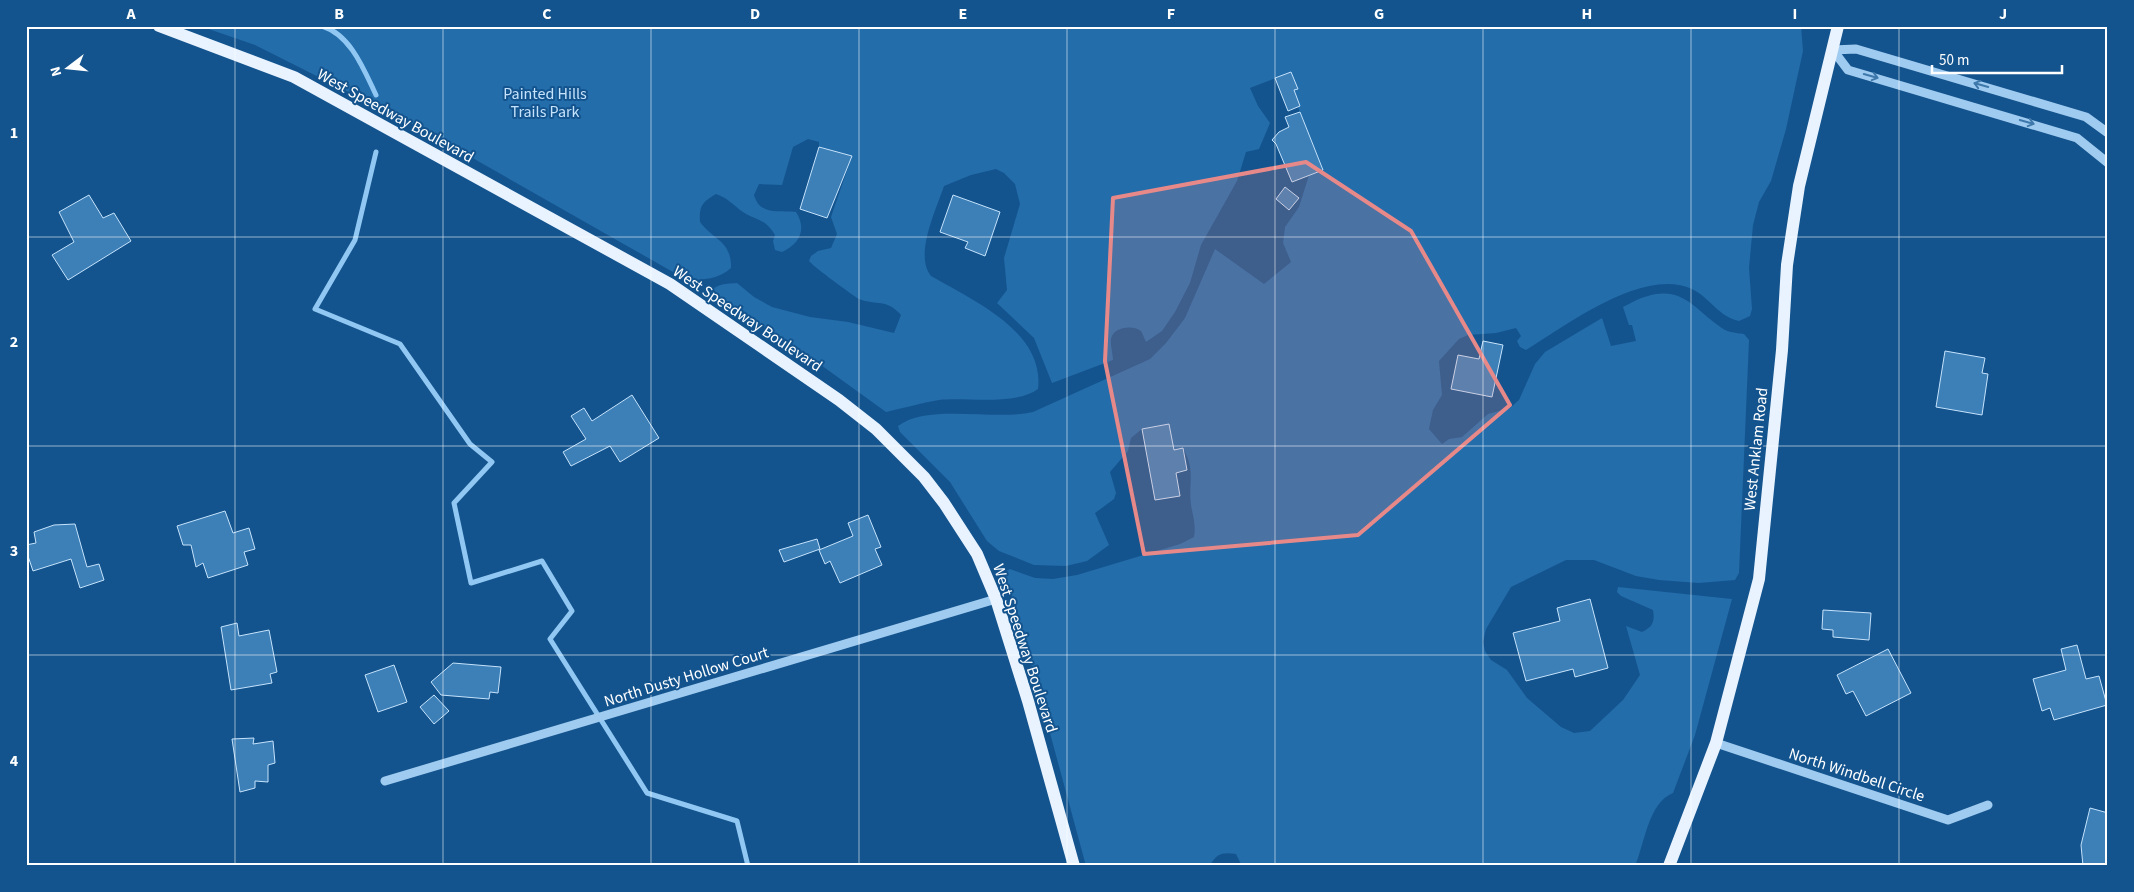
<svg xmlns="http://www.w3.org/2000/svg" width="2134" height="892" viewBox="0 0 2134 892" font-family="'Source Sans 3',sans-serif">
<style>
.green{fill:#236dab}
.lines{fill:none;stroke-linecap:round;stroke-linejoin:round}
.stream{stroke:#91c8f3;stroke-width:5}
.building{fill:#3d7fb7;stroke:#c5e3fc}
.minor{stroke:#9fcbf0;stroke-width:9}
.major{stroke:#e8f3ff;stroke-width:12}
.oneway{stroke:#3e78ab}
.marked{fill:#e88989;fill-opacity:0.2;stroke:#e88989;stroke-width:4;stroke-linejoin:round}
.grid{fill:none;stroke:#fff;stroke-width:1;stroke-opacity:0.55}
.labels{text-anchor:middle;stroke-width:4;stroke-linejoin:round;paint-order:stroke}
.park-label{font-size:16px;fill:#c5e3fc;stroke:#14548e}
.street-label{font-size:16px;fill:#fff;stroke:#14548e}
.neatline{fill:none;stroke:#fff;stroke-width:2}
.grid-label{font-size:16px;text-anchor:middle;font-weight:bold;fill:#fff}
</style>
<rect width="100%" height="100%" fill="#14548e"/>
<path class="green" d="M200,26H1801L1803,51L1786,129L1771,181L1759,202L1753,225L1749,268L1752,309L1750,316L1739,321C1719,317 1709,297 1692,289C1643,267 1567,325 1526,350L1520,347L1517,341L1521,336L1516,328L1496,333L1468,335L1459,339L1439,361L1442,395L1433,410L1429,429L1442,444L1449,439L1462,437L1488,414L1510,408L1519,400L1535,364L1545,352L1602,318L1611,346L1636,341L1632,325H1629L1623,307C1631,303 1639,298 1648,296C1682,286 1695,309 1719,326C1726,332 1735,333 1744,334L1749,340L1739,573L1735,580L1699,583L1659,580L1636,576L1594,560H1566L1511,587L1486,629L1483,642L1485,651L1491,660L1507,670L1527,698L1561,727L1574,733L1590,731L1623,700L1640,675L1626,626L1642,632C1653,627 1655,621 1653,610L1621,596L1617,592L1618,587L1732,599L1695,735L1673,793C1648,803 1645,843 1635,866H1242L1236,854C1223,852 1216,853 1210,866H1086L1017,611L1004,572L1010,569L1035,578L1053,579L1077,575L1180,544L1194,537C1196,525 1193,517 1191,505C1188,481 1196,472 1183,448L1174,450L1169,425L1142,429L1131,438L1128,451L1110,472L1116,493L1114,499L1095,513L1109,545L1087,561L1066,566L1034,565L999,551L987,541L950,482L900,432L898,426C927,403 996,421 1033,412L1150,359L1166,343L1185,318L1215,249L1264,284L1291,262L1283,243L1285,227L1299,207L1309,175L1323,169L1298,107L1300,106L1294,90L1298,89L1291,72L1250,88L1258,106L1270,123L1259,149L1246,152L1237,181L1201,245L1190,283L1175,312L1162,331L1146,342C1144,338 1143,334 1141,331C1133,325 1116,327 1112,336C1109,342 1113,353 1113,360L1052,383L1034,338L997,303L1007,290L1004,258L1020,204L1015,184L1004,173L996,169L971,175L944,186C936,210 914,255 931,276C972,300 1045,331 1038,389C1015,406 967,397 939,400C921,403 904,408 886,412L785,339L713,298L710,294C715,283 727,284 737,283L754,297L772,307L810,317L848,322L894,333L901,315C886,298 877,306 859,299C852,295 814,267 809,261L811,256L818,251L831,248L837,234L831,217L852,156L819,147V142L808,139L793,147L782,185L759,184L754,195C760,216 778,210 796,212C807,229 800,244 782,252L775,250L773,241L775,235C765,218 757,221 743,212C733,205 728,198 716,194C702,202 699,206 700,222C712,239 732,241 731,268C719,279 703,280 687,280L418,127L255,45Z"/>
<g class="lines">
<g class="stream">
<path d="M322,26C351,35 364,70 376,95"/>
<polyline points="376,152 355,240 315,309 400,344 470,444 492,462 454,503 471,583 542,561 572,611 550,639 647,793 737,821 748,866"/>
</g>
</g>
<g class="building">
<polygon points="1291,72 1298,89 1294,90 1300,106 1288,111 1275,78"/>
<polygon points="1300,112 1323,170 1292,182 1276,144 1272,140 1279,132 1289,127 1285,117"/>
<polygon points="819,147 852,156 827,218 800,209"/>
<polygon points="1285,187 1299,198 1289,210 1276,199"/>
<polygon points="89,195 103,218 114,213 131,241 68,280 52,255 74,242 59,212"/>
<polygon points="953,195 1000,212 985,256 965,248 968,242 940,232"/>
<polygon points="1483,341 1503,345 1492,397 1451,389 1458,355 1479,359"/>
<polygon points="1945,351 1985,358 1982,373 1988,374 1982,415 1936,407"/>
<polygon points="632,395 659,438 620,462 610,446 571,466 563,452 586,439 571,416 584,408 592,421"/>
<polygon points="1169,424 1174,450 1183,448 1187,470 1176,473 1180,496 1155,500 1142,429"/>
<polygon points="225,511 233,533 249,528 255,549 244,552 248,565 208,578 203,563 196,567 191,545 183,545 177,526"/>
<polygon points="868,515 881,547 875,549 882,565 840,583 830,561 825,564 819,550 853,536 848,523"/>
<polygon points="75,524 87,567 99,564 104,580 80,588 71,559 33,571 26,550 26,545 36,543 34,532 54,525"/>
<polygon points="817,539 820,549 784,562 779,550"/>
<polygon points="1590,599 1608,668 1575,677 1573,669 1526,681 1513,633 1560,621 1557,608"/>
<polygon points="1823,610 1871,613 1869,640 1833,637 1833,630 1822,629"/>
<polygon points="237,623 239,636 269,630 277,672 270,674 272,683 231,690 221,627"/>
<polygon points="2077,645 2086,679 2099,676 2107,705 2054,720 2050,708 2042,711 2033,679 2066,670 2061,649"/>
<polygon points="1888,649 1911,693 1866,716 1853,691 1846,694 1837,675"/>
<polygon points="453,663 501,667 498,693 490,692 489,699 441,695 431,682"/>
<polygon points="394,665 407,702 378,712 365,675"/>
<polygon points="434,695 449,711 434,724 420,707"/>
<polygon points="254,738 253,744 273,741 275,763 268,765 268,782 255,781 255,788 240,792 232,739"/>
<polygon points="2090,808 2108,813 2108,866 2083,866 2081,845"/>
</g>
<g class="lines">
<g class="minor">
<polyline points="1833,50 1848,70 2077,138 2108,163"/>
<polyline points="1833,50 1856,49 2086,117 2108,133"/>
<polyline points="1716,743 1948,820 1988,805"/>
<polyline points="385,781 996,599"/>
</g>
<g class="major">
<polyline points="159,26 294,77 670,284 839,400 876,429 924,477 944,503 977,554 996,599 1028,701 1074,866"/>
<polyline points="1669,866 1716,743 1759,579 1782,350 1787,265 1799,186 1838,26"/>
</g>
</g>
<defs><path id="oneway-shaft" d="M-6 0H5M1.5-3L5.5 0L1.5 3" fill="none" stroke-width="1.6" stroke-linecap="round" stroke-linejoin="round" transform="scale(1.25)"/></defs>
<g class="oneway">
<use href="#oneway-shaft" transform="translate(1871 76) rotate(16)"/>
<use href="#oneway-shaft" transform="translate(1981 85) rotate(-164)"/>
<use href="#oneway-shaft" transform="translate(2027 122) rotate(16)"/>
</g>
<path class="marked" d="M1306,162L1411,231L1510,405L1358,535L1144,554L1105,361L1113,198Z"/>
<path class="grid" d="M235,26V866M443,26V866M651,26V866M859,26V866M1067,26V866M1275,26V866M1483,26V866M1691,26V866M1899,26V866M26,237H2108M26,446H2108M26,655H2108"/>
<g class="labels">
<g class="park-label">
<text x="545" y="99">Painted Hills<tspan x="545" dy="18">Trails Park</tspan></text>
</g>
<g class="street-label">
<text transform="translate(396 115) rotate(29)" y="6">West Speedway Boulevard</text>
<text transform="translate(748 318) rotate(34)" y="6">West Speedway Boulevard</text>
<text transform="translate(1755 449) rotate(-84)" y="6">West Anklam Road</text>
<text transform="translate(1026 648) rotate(72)" y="6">West Speedway Boulevard</text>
<text transform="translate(686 676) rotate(-17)" y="6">North Dusty Hollow Court</text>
<text transform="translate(1857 774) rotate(18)" y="6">North Windbell Circle</text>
</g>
</g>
<rect width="2134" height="892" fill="none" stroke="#14548e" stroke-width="55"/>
<g transform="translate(68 68) rotate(254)" stroke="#14548e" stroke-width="4" paint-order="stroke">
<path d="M0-4L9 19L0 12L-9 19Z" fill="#ffffff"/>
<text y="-8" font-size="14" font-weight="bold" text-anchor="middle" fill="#ffffff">N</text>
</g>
<path d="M1932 65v8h130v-8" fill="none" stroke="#ffffff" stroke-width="2.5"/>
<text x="1939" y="65" font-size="15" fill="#ffffff" stroke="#14548e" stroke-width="4" paint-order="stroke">50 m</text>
<rect x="28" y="28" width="2078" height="836" class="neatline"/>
<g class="grid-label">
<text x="131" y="19">A</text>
<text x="339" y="19">B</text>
<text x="547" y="19">C</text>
<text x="755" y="19">D</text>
<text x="963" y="19">E</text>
<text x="1171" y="19">F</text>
<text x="1379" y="19">G</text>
<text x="1587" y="19">H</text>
<text x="1795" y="19">I</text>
<text x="2003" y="19">J</text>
<text x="14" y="138">1</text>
<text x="14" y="347">2</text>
<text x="14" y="556">3</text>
<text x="14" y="766">4</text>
</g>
</svg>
